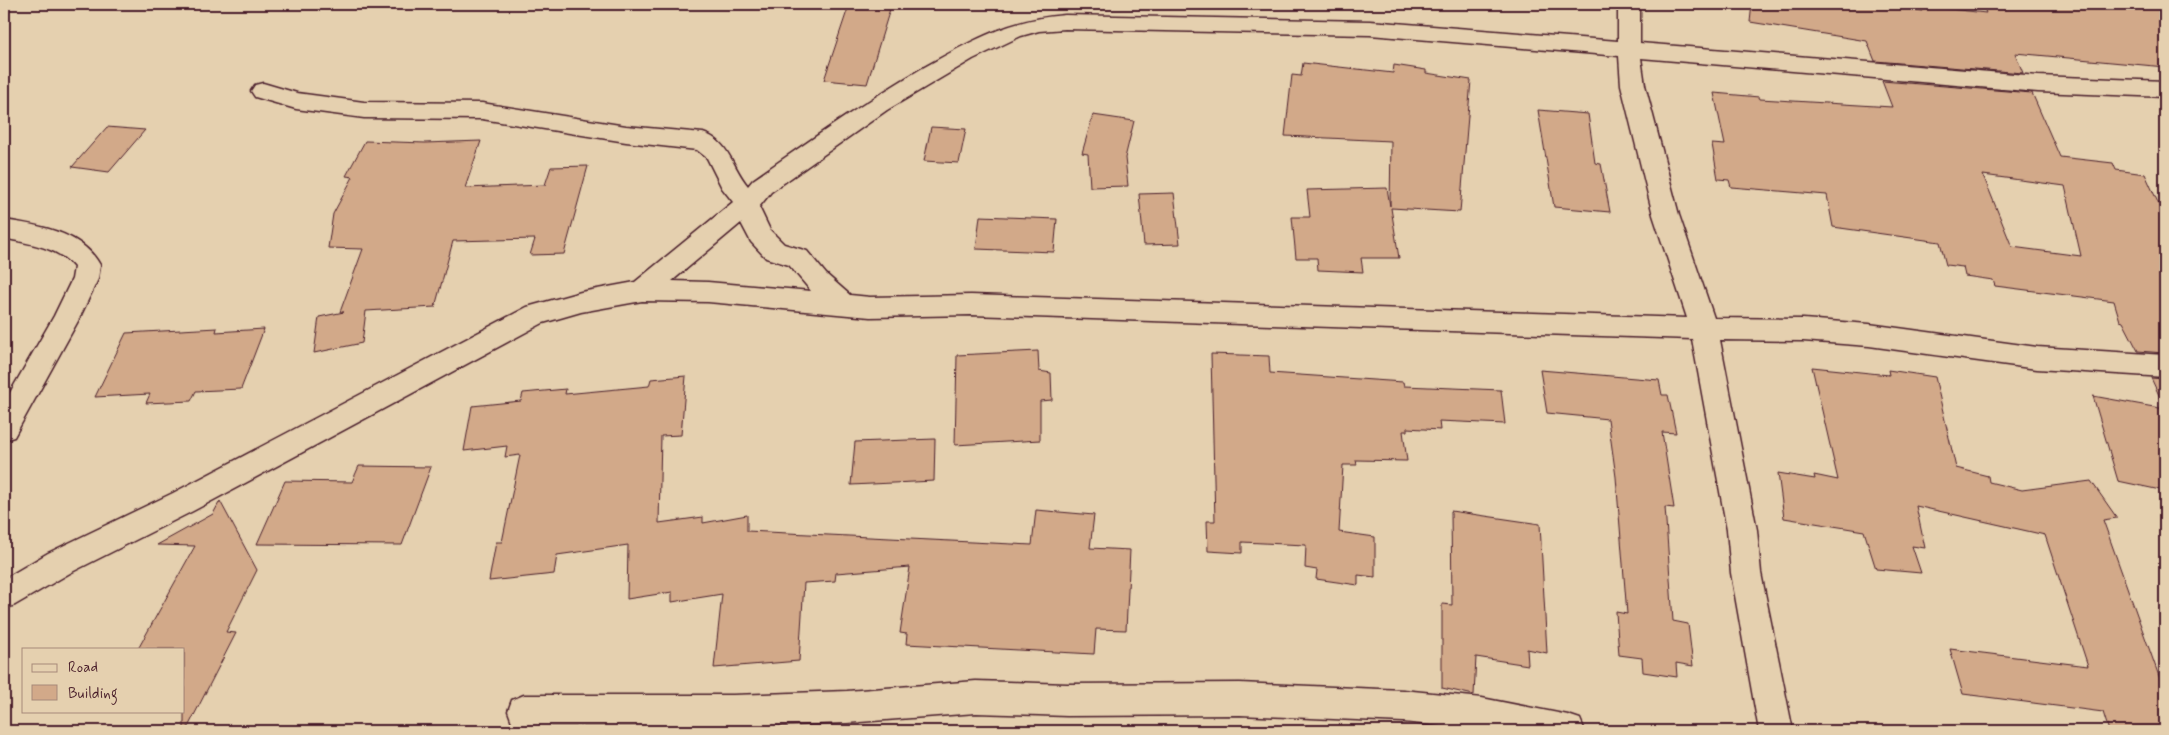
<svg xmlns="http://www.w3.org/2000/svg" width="2169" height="735" viewBox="0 0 2169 735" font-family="Mynerve,sans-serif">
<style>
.building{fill:#d2a989;stroke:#4a1f2b;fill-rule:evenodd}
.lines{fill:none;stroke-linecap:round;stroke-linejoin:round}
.minor-casing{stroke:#4a1f2b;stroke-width:3}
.minor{fill:#e5d0af;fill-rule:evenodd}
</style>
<rect width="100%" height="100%" fill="#e5d0af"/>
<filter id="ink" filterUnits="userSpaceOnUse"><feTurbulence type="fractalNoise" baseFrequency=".02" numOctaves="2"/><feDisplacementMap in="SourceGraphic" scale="10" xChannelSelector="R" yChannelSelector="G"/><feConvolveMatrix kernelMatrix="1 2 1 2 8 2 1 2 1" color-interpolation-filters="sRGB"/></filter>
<g filter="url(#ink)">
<g class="building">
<polygon points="1752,4 1868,4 1923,11 1922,6 1986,13 1982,4 2165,4 2165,67 2015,53 2023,73 1875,61 1867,41 1750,22"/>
<polygon points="849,5 890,9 867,84 824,80"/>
<polygon points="1303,63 1393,73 1394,65 1426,70 1426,73 1471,80 1460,212 1391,208 1399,258 1361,258 1363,272 1318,270 1317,258 1296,258 1292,217 1310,217 1307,190 1387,188 1390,206 1391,141 1285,136 1292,75 1301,76"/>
<path d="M1882,81L2032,93L2060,157L2113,163L2116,170L2145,174L2165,218V353L2138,351L2123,322L2120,321L2114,301L1995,286L1993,280L1965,276L1963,267L1946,265L1940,242L1833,227L1827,195L1731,187L1729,180L1718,179L1712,144L1725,145L1714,93L1759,97L1760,99L1892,107ZM1983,175L2065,186L2081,256L2012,247Z"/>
<polygon points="1538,110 1588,114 1595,163 1601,164 1610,212 1554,207"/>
<polygon points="1093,115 1134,121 1125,158 1128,186 1090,187 1088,154 1082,153"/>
<polygon points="107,127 145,130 109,172 72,167"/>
<polygon points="931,127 966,129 959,163 924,161"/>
<polygon points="365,141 425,143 481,141 465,188 545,185 551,167 588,166 564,254 530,255 535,239 453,241 435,307 366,311 362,343 314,353 319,317 344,312 340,312 363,249 328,248 333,214 353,177 346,176"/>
<polygon points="1174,193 1180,244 1144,245 1139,194"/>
<polygon points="980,216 1057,219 1054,252 976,249"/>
<polygon points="217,328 216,332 264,329 241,389 196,391 191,401 146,403 150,394 95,397 126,333"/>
<polygon points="1038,351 1039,371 1051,373 1052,400 1040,401 1040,440 955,445 957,355"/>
<polygon points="1211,354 1269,356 1270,373 1403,382 1404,386 1501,390 1505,424 1439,421 1440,430 1407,428 1407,431 1403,431 1407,461 1356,460 1357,465 1343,465 1339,532 1375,537 1375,577 1358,575 1358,585 1316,579 1317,570 1305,568 1306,545 1242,542 1242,553 1208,551 1207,521 1215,521"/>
<polygon points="1812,367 1889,375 1888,370 1935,377 1956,468 1988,476 1989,482 2022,490 2091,481 2117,518 2103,520 2165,693 2165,731 2109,731 2103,712 1963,694 1950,649 2088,666 2045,535 1916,506 1925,548 1912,546 1921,573 1876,569 1864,531 1784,518 1778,473 1815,479 1814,475 1838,480"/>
<polygon points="1540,370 1659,380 1662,395 1668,395 1676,433 1662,432 1674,508 1665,507 1673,621 1688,624 1693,666 1676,663 1677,677 1643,672 1642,658 1619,655 1616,612 1627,614 1616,477 1608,419 1547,413"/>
<polygon points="686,376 681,435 661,436 659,523 703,517 703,523 747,515 747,531 1032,545 1036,510 1094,515 1090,548 1130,550 1126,630 1096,629 1094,654 906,644 907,634 900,633 910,567 836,573 835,581 804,583 799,661 714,668 722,594 672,602 672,592 627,599 628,545 557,555 554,574 489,581 496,542 502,542 520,455 505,457 507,446 464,451 472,406 521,401 523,393 566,389 565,394 649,386 651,379"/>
<polygon points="2151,378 2165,379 2165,408"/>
<polygon points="2093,396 2165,409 2165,491 2118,481"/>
<polygon points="935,439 934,481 851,485 855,442"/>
<polygon points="359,466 431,467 402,545 257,544 285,481 352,482"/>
<polygon points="220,501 257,570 226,632 236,633 186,731 184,731 184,649 138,649 195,546 157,545 213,514"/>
<polygon points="1451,511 1540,524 1547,653 1527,649 1528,665 1476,657 1474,695 1442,688 1442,604 1452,605"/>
</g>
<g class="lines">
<g class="minor-casing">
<g id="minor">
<path d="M1618,4H1640V43L2038,76L2165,81V97L2038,92L1641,58L1645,85L1679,215L1714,318L1803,319L1869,324L2037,347L2165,355V377L2037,369L1869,346L1803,341L1720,340L1757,530L1761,573L1793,731H1759L1731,573L1727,530L1692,339L971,315L870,317L708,302L642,301L581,312L543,323L193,511L70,573L15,605L4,609V579L48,553L173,493L527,307L581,292L635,282L733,202L722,188L707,158L697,150L626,142L482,119L364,118L296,109L255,97L251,91L255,85L263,83L297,93L364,102L482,103L626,126L703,133C729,141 732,167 748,186L753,180C809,141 863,103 921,69C969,42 1009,19 1065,15L1370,21L1618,41ZM1065,29L1370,35L1619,56L1621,85L1653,215L1687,318L971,295L870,297L850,295L826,274L807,251L784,244L770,230L759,207L771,192L887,110L973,59L1021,36L1039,31ZM741,223L751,242L766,258L789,265L811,291L708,282L672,281Z"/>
<path d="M4,220C38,225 82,232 100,265L98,279L78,321L14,437L4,440V403L54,316L72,279L74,267C57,246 28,244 4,238Z"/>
<polygon points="976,681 1067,684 1240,683 1403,690 1482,698 1568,715 1580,719 1585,731 1487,731 1403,722 1240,715 1067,716 976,713 847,723 733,727 524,727 512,722 508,711 512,700 524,695 733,695 847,691"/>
</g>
</g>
<use href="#minor" class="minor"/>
</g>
</g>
<rect width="2169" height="735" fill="none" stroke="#e5d0af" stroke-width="20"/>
<rect x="10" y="10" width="2149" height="715" fill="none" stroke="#4a1f2b" stroke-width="2" filter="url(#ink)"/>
<rect x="22" y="648" width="162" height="65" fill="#e5d0af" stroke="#a7897a"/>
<rect x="32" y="664" width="25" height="8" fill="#e5d0af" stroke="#a7897a"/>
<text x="68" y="672" font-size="15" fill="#4a1f2b">Road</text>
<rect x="32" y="685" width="25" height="15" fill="#d2a989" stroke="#a7897a"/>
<text x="68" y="698" font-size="15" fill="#4a1f2b">Building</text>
</svg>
